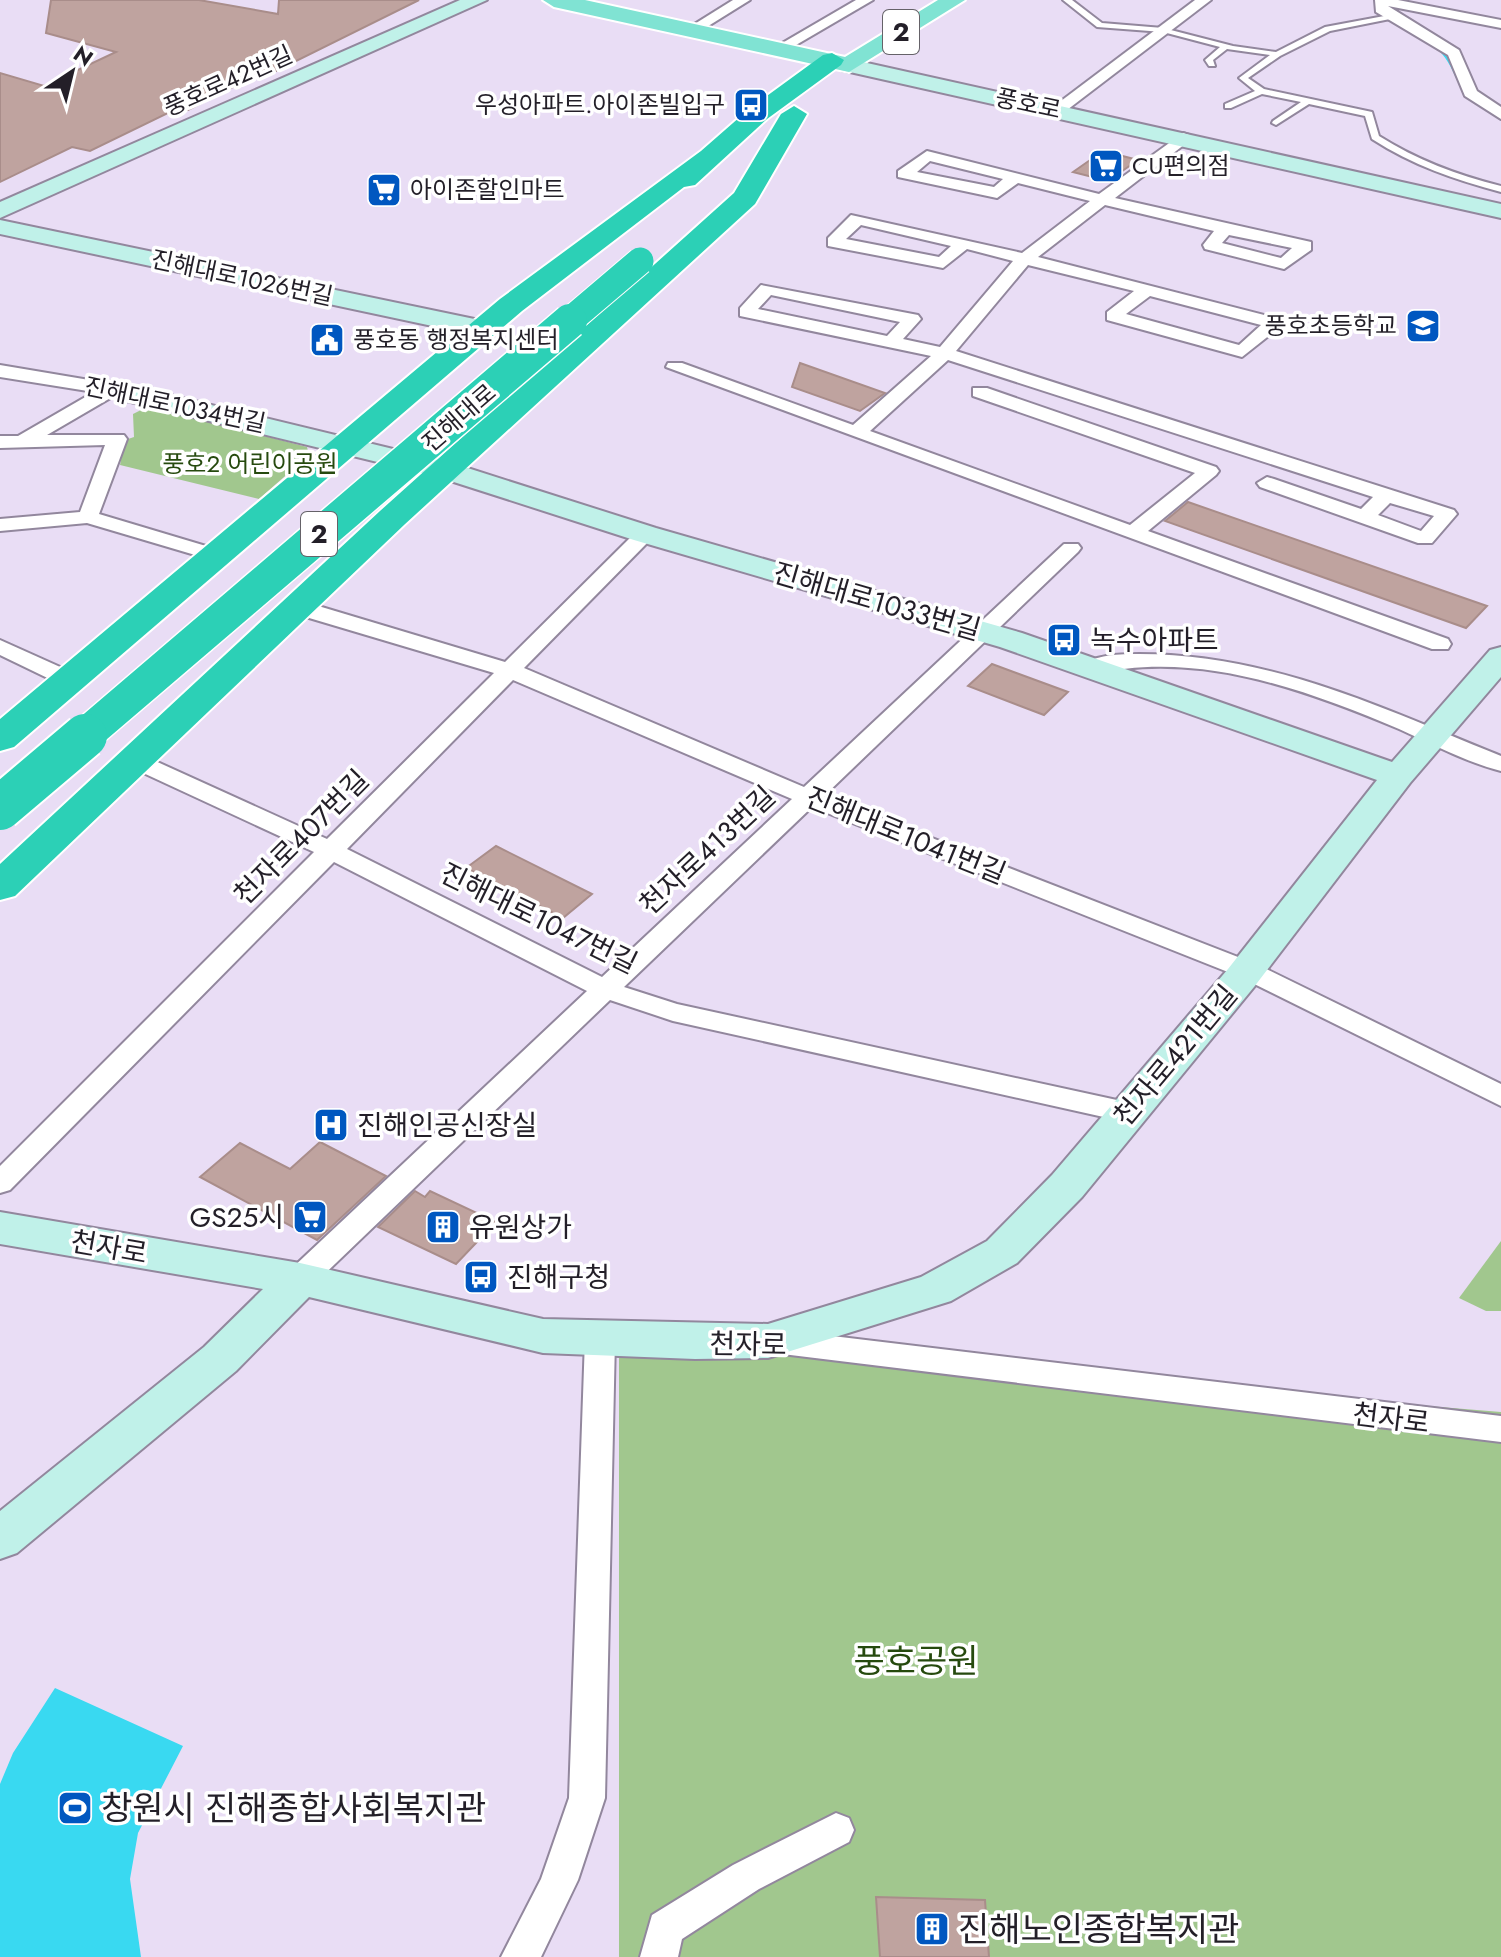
<svg xmlns="http://www.w3.org/2000/svg" width="1501" height="1957" viewBox="0 0 1501 1957" font-family="Jost,'Noto Sans KR',sans-serif">
<style>
.green{fill:#a1c78e}
.water{fill:#39d9f1}
.lines{fill:none;stroke-linecap:round;stroke-linejoin:round}
.stream{fill:#39d9f1;fill-rule:evenodd}
.building{fill:#bfa39f;stroke:#a98d8a;stroke-width:2}
.lane-casing{stroke:#92879d;stroke-width:4}
.street-casing{stroke:#92879d;stroke-width:4}
.secondary-casing{stroke:#92879d;stroke-width:4}
.primary-casing{stroke:#fff;stroke-width:4}
.highway-casing{stroke:#fff;stroke-width:4}
.lane{fill:#fff;fill-rule:evenodd}
.street{fill:#fff;fill-rule:evenodd}
.secondary{fill:#c0f1e9;fill-rule:evenodd}
.primary{fill:#80e3d3;fill-rule:evenodd}
.highway{fill:#2cd0b6;fill-rule:evenodd}
.highway-bridge-far2-casing{stroke:#fff;stroke-width:29;stroke-linecap:butt}
.highway-bridge-far1-casing{stroke:#fff;stroke-width:37;stroke-linecap:butt}
.highway-bridge-casing{stroke:#fff;stroke-width:48;stroke-linecap:butt}
.highway-bridge-far2{stroke:#2cd0b6;stroke-width:27}
.highway-bridge-far1{stroke:#2cd0b6;stroke-width:34}
.highway-bridge{stroke:#2cd0b6;stroke-width:44}
.labels{text-anchor:middle;stroke-width:7;stroke-linejoin:round;paint-order:stroke}
.far-street-label{font-size:24px;fill:#231f28;stroke:#fff}
.far-poi-label{font-size:24px;fill:#231f28;stroke:#fff;text-anchor:start}
.far-park-label{font-size:24px;fill:#264a0e;stroke:#fff}
.shield{fill:#fff;stroke:#656268;stroke-width:2}
.shield-label{font-size:26px;font-weight:bold;fill:#231f28}
.street-label{font-size:28px;fill:#231f28;stroke:#fff}
.poi-label{font-size:28px;fill:#231f28;stroke:#fff;text-anchor:start}
.near-park-label{font-size:34px;fill:#264a0e;stroke:#fff}
.near-poi-label{font-size:34px;fill:#231f28;stroke:#fff;text-anchor:start}
</style>
<rect width="100%" height="100%" fill="#e9ddf5"/>
<g class="green">
<polygon points="149,406 307,447 309,455 259,499 120,465 125,440 134,437 133,414"/>
<polygon points="1501,1241 1501,1311 1486,1311 1459,1298"/>
<polygon points="619,1339 1501,1412 1501,1957 619,1957"/>
</g>
<polygon class="water" points="55,1688 183,1746 138,1833 130,1879 141,1957 0,1957 0,1784 13,1753"/>
<g class="lines">
<path class="stream" d="M1437,47H1441C1458,61 1459,84 1475,98V100H1471C1455,86 1454,63 1437,49Z"/>
</g>
<g class="building">
<polygon points="51,0 199,0 278,14 279,0 419,0 268,75 260,73 188,110 178,108 90,151 72,147 0,182 0,73 44,86 116,52 46,33"/>
<polygon points="1103,151 1138,160 1108,181 1073,172"/>
<polygon points="800,363 885,393 860,411 792,387"/>
<polygon points="1188,502 1487,606 1466,628 1165,521"/>
<polygon points="992,664 1068,692 1044,715 968,686"/>
<polygon points="496,846 592,894 563,918 466,868"/>
<polygon points="320,1142 386,1176 317,1240 200,1177 240,1143 290,1169"/>
<polygon points="415,1191 425,1197 430,1191 496,1222 456,1264 378,1227"/>
<polygon points="876,1897 985,1900 989,1957 880,1957"/>
</g>
<g class="lines">
<g class="lane-casing">
<path id="lane" d="M1063,0H1072L1102,23L1163,28L1233,46L1276,52L1325,27L1395,14V18L1330,31L1280,56L1248,78L1264,89L1372,112L1379,136C1417,160 1457,175 1501,186V192C1455,180 1412,165 1372,139L1365,116L1309,104L1276,125L1272,123L1273,121L1301,102L1262,94L1231,108H1225V104L1255,91L1239,78L1270,55L1227,49L1213,60L1215,66H1209L1205,60L1220,47L1163,32L1097,27Z"/>
</g>
<g class="street-casing">
<g id="street">
<polygon points="733,0 750,0 697,33 685,30"/>
<polygon points="856,0 873,0 784,52 772,49"/>
<polygon points="1195,0 1211,0 1063,113 1053,113 1053,107"/>
<polygon points="1375,0 1398,0 1501,20 1501,28 1388,6 1459,50 1477,91 1501,107 1501,119 1465,96 1448,55 1376,12"/>
<path d="M1183,133L1189,135V141L1115,198L1311,242V250L1284,269L1205,249L1203,245L1214,231L1105,205L1038,257L1280,319V327L1242,357L1107,320V312L1134,291L1028,265L956,351L1454,510L1457,514L1432,543H1418L1260,487L1257,483L1267,477L1274,479L1361,509L1373,497L948,360L870,431L1130,525L1195,473L973,396V388H987L1216,467L1219,471L1216,475L1148,531L1448,639L1451,644L1448,649H1432L666,367L668,363H682L853,425L931,356L740,316V308L761,285L918,315L921,319L903,339L940,347L1013,261L967,249L943,268L828,246V238L851,215L1022,253L1090,201L1018,183L997,198L898,177V171L927,151L1099,194ZM930,161L1003,179L994,187L917,172ZM861,225L951,246L939,257L846,239ZM1229,235L1292,248L1281,258L1222,243ZM771,295L900,322L887,336L758,309ZM1150,296L1261,325L1239,345L1126,314ZM1390,503L1434,516L1421,531L1378,515Z"/>
<polygon points="0,365 119,385 119,393 47,435 124,435 127,439 99,514 226,552 229,556 226,560 212,560 87,523 0,531 0,519 80,512 105,445 0,448 0,436 18,436 94,392 0,377"/>
<path d="M645,528L655,534L652,538L524,668L804,787L1064,544H1078L1081,548L1078,552L824,796L1256,964L1501,1084V1106L1238,976L812,807L624,987L677,1004L1126,1102L1136,1105L1140,1112L1136,1119L1126,1122L673,1021L610,1000L311,1287L300,1290L289,1287L285,1279L289,1271L587,991L334,862L10,1190L0,1193V1166L314,852L126,765L122,760L126,755H142L327,839L494,673L289,612L286,607L289,602H305L505,662L638,530ZM513,680L792,799L602,977L347,849Z"/>
<polygon points="0,640 78,675 81,680 70,687 62,685 0,655"/>
<path d="M1139,654C1271,654 1382,708 1501,756V771C1466,762 1432,744 1399,729C1304,689 1195,649 1091,675L1080,668C1092,654 1122,654 1139,654Z"/>
<polygon points="600,1327 611,1331 615,1339 605,1798 578,1880 541,1957 501,1957 541,1879 569,1798 585,1339 589,1331"/>
<polygon points="774,1329 1501,1416 1501,1442 774,1353 763,1349 759,1341 763,1333"/>
<polygon points="836,1813 849,1818 854,1830 849,1842 759,1889 682,1939 678,1957 640,1957 652,1915 733,1865"/>
</g>
</g>
<g class="secondary-casing">
<g id="secondary">
<polygon points="460,0 487,0 0,218 0,202"/>
<polygon points="849,59 1501,204 1501,218 841,70 838,65 841,60"/>
<polygon points="0,220 484,321 497,329 484,337 0,234"/>
<polygon points="112,381 455,464 656,528 1022,633 1392,762 1490,650 1501,647 1501,677 1410,783 1254,987 1082,1197 1017,1263 951,1301 768,1358 695,1359 543,1353 309,1297 236,1371 17,1553 0,1559 0,1511 204,1347 263,1289 0,1244 0,1212 300,1263 543,1319 768,1324 921,1277 987,1241 1052,1175 1228,969 1377,780 1000,647 634,540 435,476 102,395 98,389 102,383"/>
</g>
</g>
<g class="primary-casing">
<polygon id="primary" points="543,0 585,0 845,57 938,0 965,0 849,72 554,7"/>
</g>
<g class="highway-casing">
<g id="highway">
<polygon points="832,53 844,60 841,65 767,119 695,185 684,187 522,311 14,747 0,751 0,719 500,299 701,151 749,109 823,55"/>
<polygon points="794,106 807,114 755,204 404,525 15,896 0,900 0,864 380,511 734,193 781,114"/>
</g>
</g>
<use href="#lane" class="lane"/>
<use href="#street" class="street"/>
<use href="#secondary" class="secondary"/>
<use href="#primary" class="primary"/>
<use href="#highway" class="highway"/>
<g class="highway-bridge-far2-casing">
<polyline id="highway-bridge-far2" points="567,323 640,261"/>
</g>
<g class="highway-bridge-far1-casing">
<polyline id="highway-bridge-far1" points="82,738 570,321"/>
</g>
<g class="highway-bridge-casing">
<polyline id="highway-bridge" points="0,808 85,736"/>
</g>
<use href="#highway-bridge-far2" class="highway-bridge-far2"/>
<use href="#highway-bridge-far1" class="highway-bridge-far1"/>
<use href="#highway-bridge" class="highway-bridge"/>
</g>
<defs>
<g id="bus-square" transform="scale(1.8)"><rect x="-9" y="-9" width="18" height="18" rx="4" fill="#0057c0" stroke="#fff"/><path d="M-5-6H5V4H4V6H2V4H-2V6H-4V4H-5ZM-3.5-4V0h7V-4ZM-3.5 1.2v1.5H-2V1.2ZM2 1.2v1.5H3.5V1.2Z" fill="#fff"/></g>
<g id="supermarket-square" transform="scale(1.8)"><rect x="-9" y="-9" width="18" height="18" rx="4" fill="#0057c0" stroke="#fff"/><path d="M-6-5.5h2.5l.6 2H6L4.5 2H-2.5L-4.4-4H-6ZM-1.5 3.2a1.3 1.3 0 1 0 .1 0ZM3 3.2a1.3 1.3 0 1 0 .1 0Z" fill="#fff"/></g>
<g id="school-square" transform="scale(1.8)"><rect x="-9" y="-9" width="18" height="18" rx="4" fill="#0057c0" stroke="#fff"/><path d="M0-5L7-2L0 1L-7-2ZM-4 1L0 2.5L4 1V4Q0 6-4 4Z" fill="#fff"/></g>
<g id="civic-square" transform="scale(1.8)"><rect x="-9" y="-9" width="18" height="18" rx="4" fill="#0057c0" stroke="#fff"/><path d="M-.6-6.5H3V-4.5H.6V-3L4-1V1h2V6H-6V1h2V-1L-.6-3ZM-1.2 2.5V6h2.4V2.5Z" fill="#fff"/></g>
<g id="hospital-square" transform="scale(1.8)"><rect x="-9" y="-9" width="18" height="18" rx="4" fill="#0057c0" stroke="#fff"/><path d="M-5-5h3v3.5h4V-5h3V5h-3V1.5h-4V5h-3Z" fill="#fff"/></g>
<g id="building-square" transform="scale(1.8)"><rect x="-9" y="-9" width="18" height="18" rx="4" fill="#0057c0" stroke="#fff"/><path d="M-4-6H4V6H1V3H-1V6H-4ZM-2.5-4.3h1.7v1.8h-1.7ZM.8-4.3h1.7v1.8H.8ZM-2.5-1h1.7V.8h-1.7ZM.8-1h1.7V.8H.8Z" fill="#fff"/></g>
<g id="stadium-square" transform="scale(1.8)"><rect x="-9" y="-9" width="18" height="18" rx="4" fill="#0057c0" stroke="#fff"/><path d="M0-5a6.5 5 0 1 0 0 10a6.5 5 0 1 0 0-10ZM-3.5-1.8h7v3.6h-7Z" fill="#fff"/></g>
</defs>
<g fill-rule="evenodd">
<use href="#bus-square" x="751" y="105"/>
<use href="#supermarket-square" x="1106" y="166"/>
<use href="#supermarket-square" x="384" y="190"/>
<use href="#school-square" x="1423" y="326"/>
<use href="#civic-square" x="327" y="340"/>
<use href="#bus-square" x="1064" y="640"/>
<use href="#hospital-square" x="331" y="1125"/>
<use href="#supermarket-square" x="310" y="1217"/>
<use href="#building-square" x="443" y="1227"/>
<use href="#bus-square" x="481" y="1277"/>
<use href="#stadium-square" x="75" y="1808"/>
<use href="#building-square" x="932" y="1929"/>
</g>
<g class="labels">
<g class="far-street-label">
<text transform="translate(228 81) rotate(-24)" y="8">풍호로42번길</text>
<text transform="translate(1028 104) rotate(12)" y="8">풍호로</text>
<text transform="translate(242 278) rotate(12)" y="8">진해대로1026번길</text>
<text transform="translate(175 405) rotate(12)" y="8">진해대로1034번길</text>
<text transform="translate(459 418) rotate(-41)" y="8">진해대로</text>
</g>
<g class="far-poi-label">
<text x="725" y="113" text-anchor="end">우성아파트.아이존빌입구</text>
<text x="1132" y="174">CU편의점</text>
<text x="410" y="198">아이존할인마트</text>
<text x="1397" y="334" text-anchor="end">풍호초등학교</text>
<text x="353" y="348">풍호동 행정복지센터</text>
</g>
<g class="far-park-label">
<text x="250" y="472">풍호2 어린이공원</text>
</g>
<g class="shield">
<rect x="883" y="10" width="36" height="44" rx="6"/>
<rect x="301" y="512" width="36" height="44" rx="6"/>
</g>
<g class="shield-label">
<text x="901" y="41">2</text>
<text x="319" y="543">2</text>
</g>
<g class="street-label">
<text transform="translate(877 601) rotate(16)" y="10">진해대로1033번길</text>
<text transform="translate(906 835) rotate(22)" y="10">진해대로1041번길</text>
<text transform="translate(301 837) rotate(-45)" y="10">천자로407번길</text>
<text transform="translate(707 850) rotate(-43)" y="10">천자로413번길</text>
<text transform="translate(539 918) rotate(26)" y="10">진해대로1047번길</text>
<text transform="translate(1175 1055) rotate(-50)" y="10">천자로421번길</text>
<text transform="translate(109 1247) rotate(10)" y="10">천자로</text>
<text transform="translate(748 1344) rotate(1)" y="10">천자로</text>
<text transform="translate(1391 1418) rotate(7)" y="10">천자로</text>
</g>
<g class="poi-label">
<text x="1090" y="650">녹수아파트</text>
<text x="357" y="1135">진해인공신장실</text>
<text x="284" y="1227" text-anchor="end">GS25시</text>
<text x="469" y="1237">유원상가</text>
<text x="507" y="1287">진해구청</text>
</g>
<g class="near-park-label">
<text x="916" y="1673">풍호공원</text>
</g>
<g class="near-poi-label">
<text x="101" y="1820">창원시 진해종합사회복지관</text>
<text x="958" y="1941">진해노인종합복지관</text>
</g>
</g>
<g transform="translate(72 72) rotate(35)" stroke="#ffffff" stroke-width="6" paint-order="stroke">
<path d="M0-6L14 30L0 20L-14 30Z" fill="#231f28"/>
<text y="-12" font-size="22" font-weight="bold" text-anchor="middle" fill="#231f28">N</text>
</g>
</svg>
